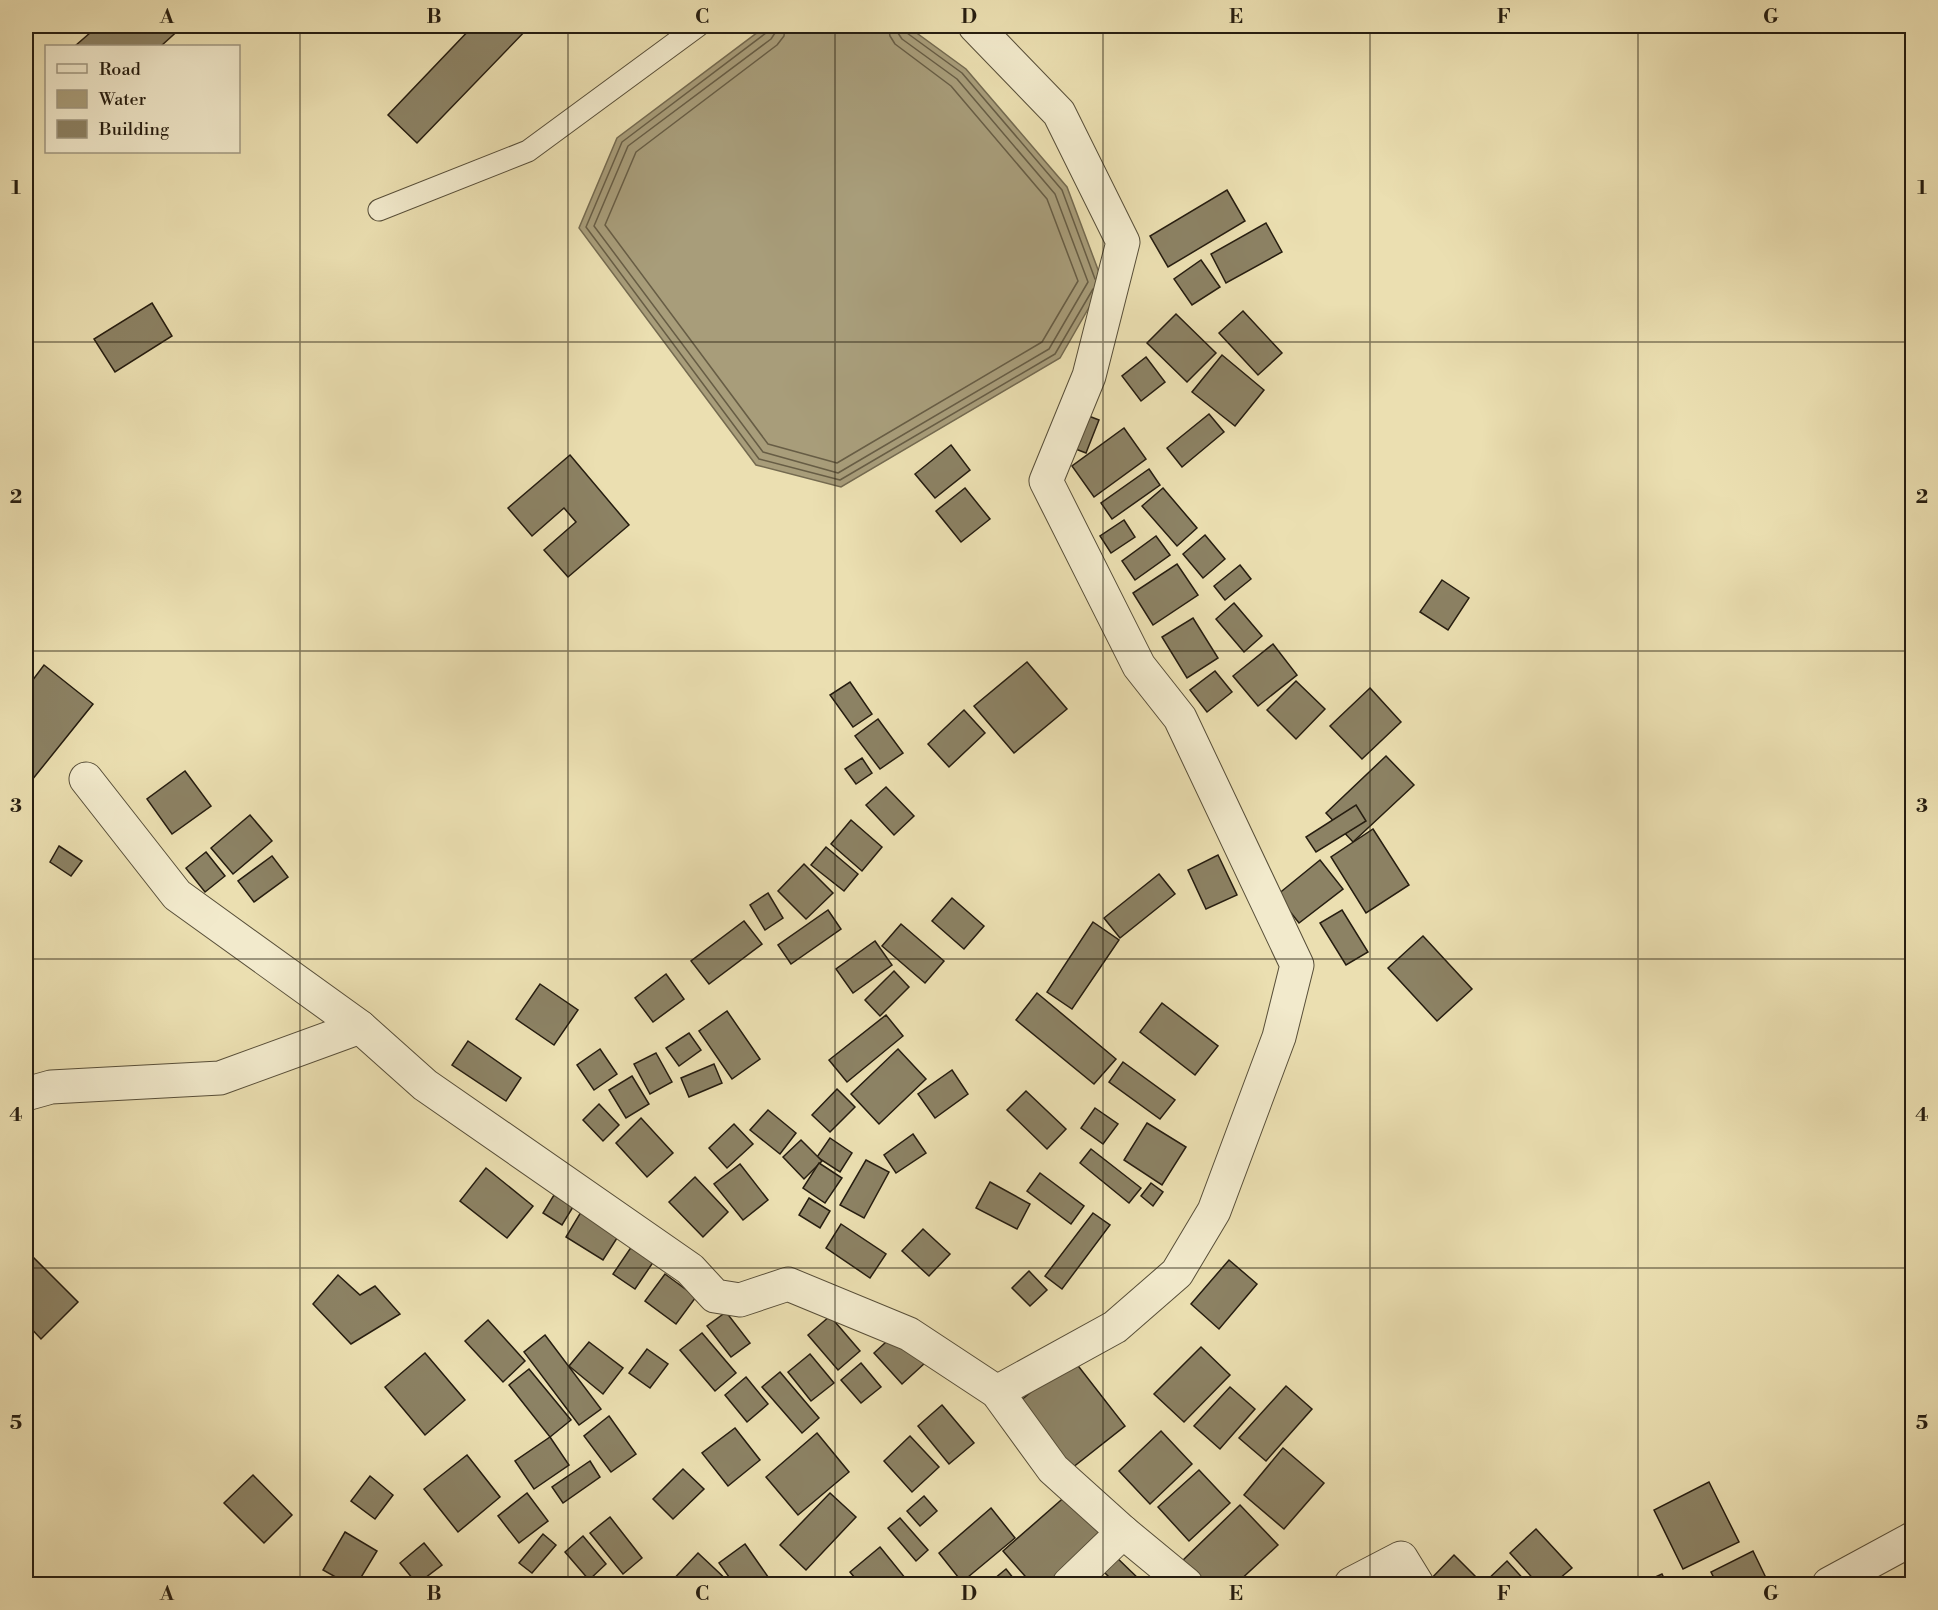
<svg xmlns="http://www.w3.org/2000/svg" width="1938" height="1610" viewBox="0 0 1938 1610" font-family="'Libre Bodoni',serif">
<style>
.water{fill:#a89d7a;stroke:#746a50;stroke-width:1.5}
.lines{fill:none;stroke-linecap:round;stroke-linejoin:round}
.shore{stroke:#675d45;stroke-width:1.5}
.building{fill:#8c8264;stroke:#261d10;stroke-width:1.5}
.service-casing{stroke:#574e38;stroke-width:23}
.minor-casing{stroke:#574e38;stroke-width:35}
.service{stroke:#f2eacc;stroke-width:21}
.minor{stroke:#f2eacc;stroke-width:33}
.grid{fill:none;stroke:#261d10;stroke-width:1.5;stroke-opacity:0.55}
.neatline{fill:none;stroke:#261d10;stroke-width:2}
.grid-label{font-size:20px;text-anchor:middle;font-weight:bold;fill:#261d10}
</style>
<rect width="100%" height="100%" fill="#ebdfb1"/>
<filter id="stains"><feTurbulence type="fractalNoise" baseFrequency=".00333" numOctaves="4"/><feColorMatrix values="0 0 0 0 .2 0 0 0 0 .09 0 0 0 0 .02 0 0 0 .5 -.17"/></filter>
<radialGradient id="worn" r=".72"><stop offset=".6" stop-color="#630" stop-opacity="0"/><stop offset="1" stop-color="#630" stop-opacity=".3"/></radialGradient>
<polygon class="water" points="766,26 907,26 966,69 1067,187 1103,283 1060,358 841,487 756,465 579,228 617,138"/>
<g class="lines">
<g class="shore">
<polyline points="769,26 766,33 622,142 586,227 759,459 840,480 1055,354 1093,289"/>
<polyline points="776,26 775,33 771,39 628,146 594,226 763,452 838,473 1049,349 1088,282 1055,194 957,79 902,39 898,33 897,26"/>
<polyline points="785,26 784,36 777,45 636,152 605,225 768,444 837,463 1042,342 1078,281 1047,199 951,86 895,44 890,36 888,26"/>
<polyline points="904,26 907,33 962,73 1062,190 1095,279"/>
</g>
</g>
<g class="building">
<polygon points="98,26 183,26 161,46 75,46"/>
<polygon points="473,26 530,26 417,143 388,115"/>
<polygon points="1227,190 1245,221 1168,267 1150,236"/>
<polygon points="1266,223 1282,252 1226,283 1211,254"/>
<polygon points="1201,260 1220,287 1192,305 1174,279"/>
<polygon points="152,303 172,336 115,372 94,339"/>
<polygon points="1243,311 1282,353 1258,375 1219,333"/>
<polygon points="1176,314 1216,353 1187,382 1147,343"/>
<polygon points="1222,355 1264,390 1235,426 1192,392"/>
<polygon points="1146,357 1165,382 1141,401 1122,376"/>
<polygon points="1209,414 1224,432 1182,467 1167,448"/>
<polygon points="1086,415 1099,420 1086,453 1073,448"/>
<polygon points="1124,428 1146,459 1094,497 1072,466"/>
<polygon points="951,445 970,470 935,498 915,474"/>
<polygon points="570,455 629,525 568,577 544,550 576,522 564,508 532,536 508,508"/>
<polygon points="1149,469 1160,485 1112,519 1101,503"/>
<polygon points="965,488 990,519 961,542 936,511"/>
<polygon points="1163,488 1197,528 1177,546 1142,506"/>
<polygon points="1124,520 1135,537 1111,553 1100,536"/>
<polygon points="1205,535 1225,559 1203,578 1183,554"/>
<polygon points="1156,536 1170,555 1135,580 1122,561"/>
<polygon points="1177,564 1198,595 1153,625 1133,593"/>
<polygon points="1240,565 1251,579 1225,600 1214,586"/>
<polygon points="1442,580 1469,598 1448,630 1420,612"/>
<polygon points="1234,603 1262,636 1244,652 1216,619"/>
<polygon points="1193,618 1218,658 1187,678 1162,637"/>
<polygon points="1273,644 1297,675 1258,706 1233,676"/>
<polygon points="1027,662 1067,709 1014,753 974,706"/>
<polygon points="44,665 93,704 32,780 26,775 26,689"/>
<polygon points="1215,671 1232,692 1207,712 1190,690"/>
<polygon points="1296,681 1325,709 1296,739 1267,710"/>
<polygon points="850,682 872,714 853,727 830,695"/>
<polygon points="1370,688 1401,722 1362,759 1330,726"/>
<polygon points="964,710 985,733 949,767 928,744"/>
<polygon points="878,719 903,753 880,769 855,736"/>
<polygon points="1386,756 1414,785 1353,842 1326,813"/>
<polygon points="862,758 872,773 856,784 845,769"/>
<polygon points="185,771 211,806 172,834 147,799"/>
<polygon points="886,787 914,816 894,835 866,805"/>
<polygon points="1356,805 1366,821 1316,852 1306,837"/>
<polygon points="250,815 272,841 233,874 211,848"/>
<polygon points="851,820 882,847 862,871 831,844"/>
<polygon points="1373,829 1409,885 1366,913 1331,857"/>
<polygon points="59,846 82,861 71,876 50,862"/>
<polygon points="826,847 858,874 844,891 811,865"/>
<polygon points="206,852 225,876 205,892 186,868"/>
<polygon points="1218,855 1237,895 1206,909 1188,870"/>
<polygon points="272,856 288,877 254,902 238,881"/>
<polygon points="1320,860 1343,889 1299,923 1277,895"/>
<polygon points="804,864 833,893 806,919 778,891"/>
<polygon points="1159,874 1175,894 1120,938 1104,918"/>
<polygon points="768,893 783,918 765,930 750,905"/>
<polygon points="952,898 984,926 964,949 932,921"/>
<polygon points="828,910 841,929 791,964 778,945"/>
<polygon points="1342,910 1368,952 1346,965 1320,923"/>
<polygon points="744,921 762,944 709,984 691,961"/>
<polygon points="1093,922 1119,940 1072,1009 1047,992"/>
<polygon points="901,924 944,961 925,983 882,946"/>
<polygon points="1423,936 1472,989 1437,1021 1388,968"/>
<polygon points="875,941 892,965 853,993 836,969"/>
<polygon points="894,971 909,987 880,1016 865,1000"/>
<polygon points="666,974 684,999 653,1022 635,998"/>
<polygon points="540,984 578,1010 554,1045 516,1019"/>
<polygon points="1037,993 1116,1059 1094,1084 1016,1020"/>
<polygon points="1162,1003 1218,1046 1195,1075 1140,1032"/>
<polygon points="727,1011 760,1059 732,1079 699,1031"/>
<polygon points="886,1015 903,1036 847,1082 829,1060"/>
<polygon points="689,1033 701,1050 679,1066 666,1048"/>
<polygon points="468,1041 521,1078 506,1101 452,1065"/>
<polygon points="600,1049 617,1074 594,1090 577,1065"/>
<polygon points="898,1049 926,1079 879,1124 851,1094"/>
<polygon points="656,1053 672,1082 650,1094 634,1064"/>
<polygon points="1123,1062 1175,1100 1160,1119 1109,1082"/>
<polygon points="714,1064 722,1083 689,1097 681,1078"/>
<polygon points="952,1070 968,1094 935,1118 918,1094"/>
<polygon points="632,1076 649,1104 626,1118 609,1090"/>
<polygon points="837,1089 855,1107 830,1132 812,1115"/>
<polygon points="1026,1091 1066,1129 1047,1149 1007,1110"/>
<polygon points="599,1104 619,1125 603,1141 583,1120"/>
<polygon points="1095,1108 1118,1124 1103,1144 1081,1128"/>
<polygon points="768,1110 796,1133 780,1154 750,1130"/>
<polygon points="641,1118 673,1153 647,1177 616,1143"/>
<polygon points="1147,1123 1186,1147 1162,1185 1124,1160"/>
<polygon points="734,1124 753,1144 727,1168 709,1148"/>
<polygon points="913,1134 926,1153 896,1173 884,1155"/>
<polygon points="830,1138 852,1153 840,1172 817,1157"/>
<polygon points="801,1140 822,1161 804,1179 783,1157"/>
<polygon points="1091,1149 1141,1188 1129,1203 1080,1163"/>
<polygon points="866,1160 889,1172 864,1218 840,1205"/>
<polygon points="819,1163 842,1178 825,1203 803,1188"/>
<polygon points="740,1164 768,1200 743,1220 714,1184"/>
<polygon points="486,1168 533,1206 507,1238 460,1201"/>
<polygon points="1040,1173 1084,1206 1071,1224 1027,1191"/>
<polygon points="695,1177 728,1212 703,1237 669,1202"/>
<polygon points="990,1182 1030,1204 1017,1229 976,1208"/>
<polygon points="1151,1183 1163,1192 1153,1206 1141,1196"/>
<polygon points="554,1195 573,1207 562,1225 543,1213"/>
<polygon points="809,1198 830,1211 820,1228 799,1215"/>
<polygon points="581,1212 619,1235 603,1260 566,1237"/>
<polygon points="1093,1213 1110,1225 1062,1289 1045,1276"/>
<polygon points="841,1224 886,1254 870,1278 826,1248"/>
<polygon points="923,1229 950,1254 929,1276 902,1251"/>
<polygon points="634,1243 656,1258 635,1289 613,1274"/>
<polygon points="27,1251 78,1302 41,1339 26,1323 26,1253"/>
<polygon points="1229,1260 1257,1284 1219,1329 1191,1304"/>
<polygon points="1029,1271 1047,1290 1030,1306 1012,1288"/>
<polygon points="665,1274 696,1297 676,1324 645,1301"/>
<polygon points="338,1275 360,1295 375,1286 400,1314 351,1344 313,1304"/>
<polygon points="726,1312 750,1343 731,1357 707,1326"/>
<polygon points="830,1316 860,1351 838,1370 808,1335"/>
<polygon points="488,1320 525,1361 503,1382 465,1341"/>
<polygon points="897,1332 925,1363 902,1384 874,1353"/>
<polygon points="702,1333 736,1373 715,1391 680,1350"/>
<polygon points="545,1335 601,1409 579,1425 524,1352"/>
<polygon points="589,1342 623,1368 603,1394 569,1366"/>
<polygon points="1201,1347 1230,1375 1184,1422 1154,1394"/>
<polygon points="647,1349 668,1364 650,1388 629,1373"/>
<polygon points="425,1353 465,1400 425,1435 385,1387"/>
<polygon points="810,1354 834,1383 811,1401 788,1372"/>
<polygon points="1072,1358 1125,1426 1072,1468 1019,1402"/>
<polygon points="861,1363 881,1387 861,1403 841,1380"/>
<polygon points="529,1369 571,1420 550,1437 509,1385"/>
<polygon points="780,1372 819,1418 802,1433 762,1387"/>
<polygon points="746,1377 768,1404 747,1422 725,1395"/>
<polygon points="1286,1386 1312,1409 1266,1461 1239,1438"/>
<polygon points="1230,1387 1255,1409 1220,1449 1194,1426"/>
<polygon points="942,1405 974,1443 949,1464 918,1426"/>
<polygon points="609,1416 636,1454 611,1472 584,1436"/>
<polygon points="735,1428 760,1460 728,1486 702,1453"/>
<polygon points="1161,1431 1192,1464 1150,1504 1119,1471"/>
<polygon points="817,1433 849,1472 798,1515 766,1477"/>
<polygon points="910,1436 939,1467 912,1492 884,1461"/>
<polygon points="550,1437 569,1465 534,1489 515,1461"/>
<polygon points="1283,1448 1324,1483 1284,1529 1244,1495"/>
<polygon points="467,1455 500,1497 458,1532 424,1489"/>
<polygon points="590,1461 600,1477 563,1503 552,1487"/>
<polygon points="683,1469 704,1489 673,1519 653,1499"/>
<polygon points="1199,1470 1230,1503 1189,1541 1158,1507"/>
<polygon points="253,1475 292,1515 264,1543 224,1503"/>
<polygon points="370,1476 393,1495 375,1519 351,1501"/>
<polygon points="1709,1482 1739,1542 1683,1569 1654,1510"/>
<polygon points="527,1493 548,1521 519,1543 498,1516"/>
<polygon points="830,1493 856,1517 806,1570 780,1545"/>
<polygon points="1068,1494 1103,1534 1046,1584 1032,1584 1003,1551"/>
<polygon points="924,1496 937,1511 920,1526 907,1511"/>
<polygon points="1240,1505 1278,1545 1236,1584 1202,1584 1181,1562"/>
<polygon points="991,1508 1015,1538 962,1582 939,1553"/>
<polygon points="610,1517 642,1558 623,1574 590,1533"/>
<polygon points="900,1518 928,1550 916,1561 888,1528"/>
<polygon points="1536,1529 1572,1568 1553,1584 1538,1584 1510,1553"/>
<polygon points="345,1532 377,1551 357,1584 348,1584 323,1570"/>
<polygon points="543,1534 556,1545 532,1573 519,1563"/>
<polygon points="583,1536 606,1564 589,1580 565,1552"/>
<polygon points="424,1543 442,1565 417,1584 400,1563"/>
<polygon points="745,1544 773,1584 734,1584 719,1563"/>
<polygon points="880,1547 906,1579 899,1584 860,1584 850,1572"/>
<polygon points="1753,1551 1768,1582 1763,1584 1717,1584 1711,1572"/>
<polygon points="698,1553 731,1584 669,1584"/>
<polygon points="1112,1553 1143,1583 1142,1584 1116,1584 1099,1567"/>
<polygon points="1454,1555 1477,1578 1471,1584 1428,1584 1427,1583"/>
<polygon points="1507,1561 1528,1584 1483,1584"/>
<polygon points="1006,1569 1018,1584 988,1584"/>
<polygon points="1662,1574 1667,1584 1640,1584"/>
</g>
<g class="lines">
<g class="service-casing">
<polyline id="service" points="379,210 528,151 698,26"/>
</g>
<g class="minor-casing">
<g id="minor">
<polyline points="975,26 1059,113 1123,242 1089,376 1046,481 1139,666 1180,718 1297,965 1279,1037 1214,1211 1177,1273 1115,1327 997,1392"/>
<polyline points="86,779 177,895 360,1027 425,1085 690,1269 715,1296 740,1300 788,1284 909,1334 997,1392 1053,1469 1123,1532"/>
<polyline points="26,1094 51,1087 220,1078 360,1027"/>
<polyline points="1069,1584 1123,1532 1186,1584"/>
<polyline points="1351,1584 1401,1558 1417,1584"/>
<polyline points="1829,1584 1912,1539"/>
</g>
</g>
<use href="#service" class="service"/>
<use href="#minor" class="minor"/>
</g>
<path class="grid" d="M300,26V1584M568,26V1584M835,26V1584M1103,26V1584M1370,26V1584M1638,26V1584M26,342H1912M26,651H1912M26,959H1912M26,1268H1912"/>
<rect width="1938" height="1610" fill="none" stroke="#ebdfb1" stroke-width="66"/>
<rect x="45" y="45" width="195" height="108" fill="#f2eacc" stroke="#a09881" stroke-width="1.5"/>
<rect x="57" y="64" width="30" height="9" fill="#f2eacc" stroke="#a09881" stroke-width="1.5"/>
<text x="99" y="75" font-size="18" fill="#261d10">Road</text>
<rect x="57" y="90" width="30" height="18" fill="#a89d7a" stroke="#a09881" stroke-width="1.5"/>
<text x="99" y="105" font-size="18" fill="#261d10">Water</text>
<rect x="57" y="120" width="30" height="18" fill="#8c8264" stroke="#a09881" stroke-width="1.5"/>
<text x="99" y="135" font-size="18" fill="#261d10">Building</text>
<rect x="33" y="33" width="1872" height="1544" class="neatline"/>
<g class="grid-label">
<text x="167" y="23">A</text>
<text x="434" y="23">B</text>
<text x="702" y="23">C</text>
<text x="969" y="23">D</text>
<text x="1236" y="23">E</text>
<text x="1504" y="23">F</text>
<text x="1771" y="23">G</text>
<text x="16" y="194">1</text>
<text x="1922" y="194">1</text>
<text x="16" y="503">2</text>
<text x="1922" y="503">2</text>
<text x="16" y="812">3</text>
<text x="1922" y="812">3</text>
<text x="16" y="1121">4</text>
<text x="1922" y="1121">4</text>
<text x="16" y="1429">5</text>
<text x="1922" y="1429">5</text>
<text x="167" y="1600">A</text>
<text x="434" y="1600">B</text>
<text x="702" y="1600">C</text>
<text x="969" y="1600">D</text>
<text x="1236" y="1600">E</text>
<text x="1504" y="1600">F</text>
<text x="1771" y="1600">G</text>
</g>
<rect width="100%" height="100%" filter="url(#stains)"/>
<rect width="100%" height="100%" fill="url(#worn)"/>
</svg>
